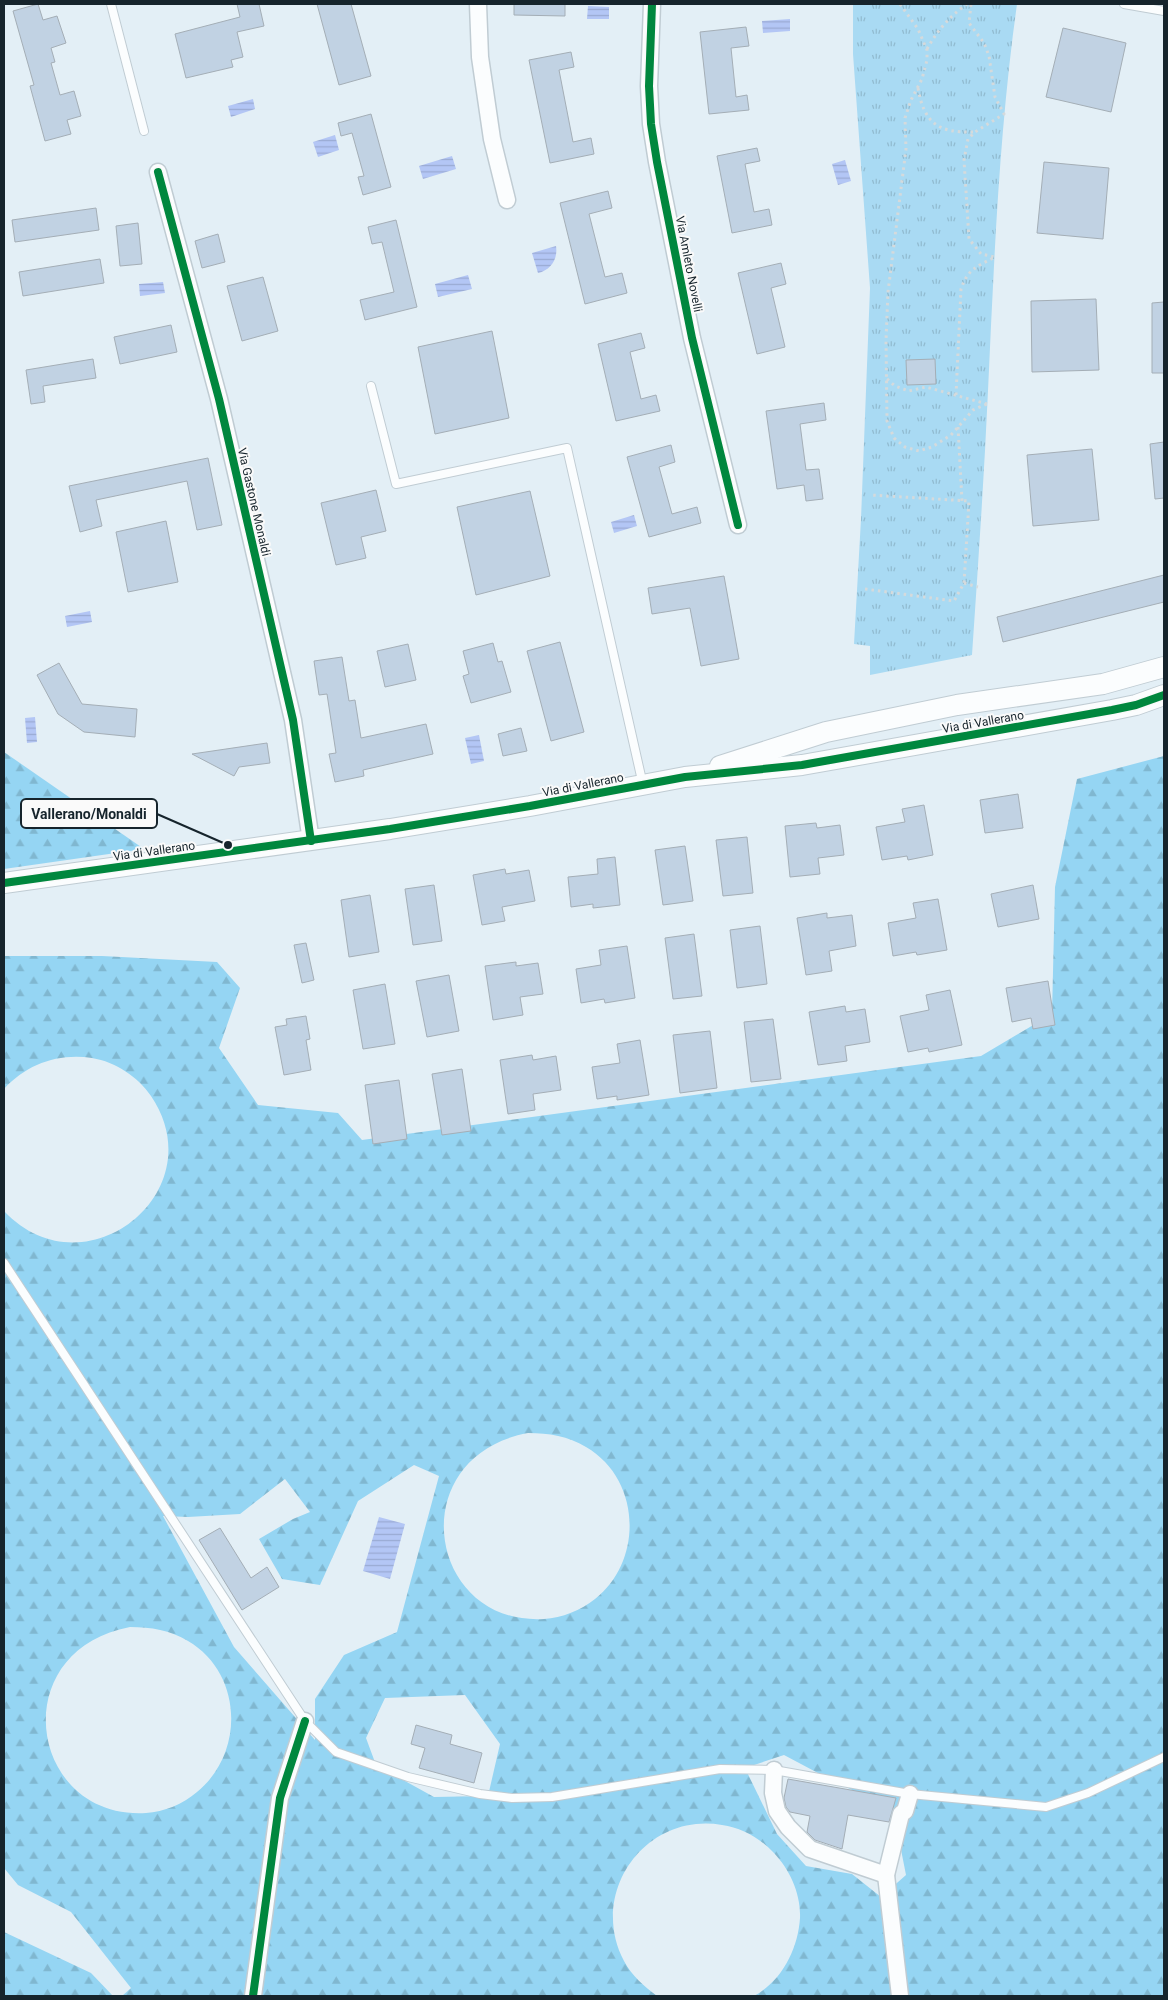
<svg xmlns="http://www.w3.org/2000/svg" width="1168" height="2000" viewBox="0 0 1168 2000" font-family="Roboto,sans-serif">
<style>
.forest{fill:url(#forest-firs);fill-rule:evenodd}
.park{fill:url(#park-tufts)}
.water{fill:url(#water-rules)}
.building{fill:#c1d2e3;stroke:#a4aeb6}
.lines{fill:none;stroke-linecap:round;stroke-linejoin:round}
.service-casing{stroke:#c0ccd3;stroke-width:10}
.minor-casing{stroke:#c0ccd3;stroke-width:19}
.tertiary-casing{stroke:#c0ccd3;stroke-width:22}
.path{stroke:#d5dadc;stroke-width:3;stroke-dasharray:2.5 4;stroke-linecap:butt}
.service{stroke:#fbfdfe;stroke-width:8}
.minor{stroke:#fbfdfe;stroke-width:16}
.tertiary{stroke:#fbfdfe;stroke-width:20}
.cycleway-casing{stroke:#fafafa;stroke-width:11}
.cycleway{stroke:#00873e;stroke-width:8}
.labels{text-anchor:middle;stroke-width:4;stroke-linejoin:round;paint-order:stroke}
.street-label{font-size:12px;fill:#16242c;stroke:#fafafa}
.leader{fill:none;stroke:#16242c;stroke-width:2}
.callout-dot{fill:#16242c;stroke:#fafafa;stroke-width:2}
.callout{fill:#fafafa;stroke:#16242c;stroke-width:2}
.callout-label{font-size:14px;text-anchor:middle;font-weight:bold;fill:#16242c}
</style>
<defs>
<pattern id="forest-firs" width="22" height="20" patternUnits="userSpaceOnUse" patternTransform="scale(1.25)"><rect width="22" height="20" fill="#95d5f3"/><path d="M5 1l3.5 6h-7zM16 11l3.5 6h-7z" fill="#80b7d0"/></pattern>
<pattern id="park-tufts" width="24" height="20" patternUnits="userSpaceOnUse" patternTransform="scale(1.25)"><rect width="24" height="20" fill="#a9daf3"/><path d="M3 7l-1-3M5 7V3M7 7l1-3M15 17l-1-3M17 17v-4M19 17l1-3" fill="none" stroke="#91bbd0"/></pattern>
<pattern id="water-rules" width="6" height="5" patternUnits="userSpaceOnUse" patternTransform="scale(1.25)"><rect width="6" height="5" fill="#b3c6f5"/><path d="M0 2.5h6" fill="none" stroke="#99aad2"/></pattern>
</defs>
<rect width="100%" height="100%" fill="#e3eff6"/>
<g class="forest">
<polygon points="4,752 144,849 4,869"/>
<path d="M1164,756V1996H754C782,1981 798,1949 800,1918C801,1894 790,1870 774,1853C760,1838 742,1828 722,1825C645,1812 588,1893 624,1961C632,1976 644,1986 657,1996H122L131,1988L71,1912L18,1885L4,1868V1211C84,1296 216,1192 151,1096C138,1077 116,1062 92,1058C58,1053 27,1064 4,1089V956H102L217,962L240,988L219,1048L258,1105L338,1113L362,1140L981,1056L1052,1014L1055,887L1077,779ZM528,1433C549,1433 568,1436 586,1447C641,1479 644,1560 595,1599C581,1610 562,1618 544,1619C427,1626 401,1457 528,1433ZM414,1465L439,1476L397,1632L344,1655L315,1699V1740L234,1647L163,1516L188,1517L240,1514L285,1479L310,1512L293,1519L259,1539L282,1579L320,1585L358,1501ZM130,1627C151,1627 170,1630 188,1641C243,1673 245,1753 197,1792C183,1804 164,1812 146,1813C29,1820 3,1651 130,1627ZM465,1695L500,1744L488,1796L434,1797L376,1765L366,1738L385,1698ZM784,1755L833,1781L893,1809L906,1875L881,1897L852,1874L806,1866L777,1834L745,1768Z"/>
<polygon points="4,1932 91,1973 113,1996 4,1996"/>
</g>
<path class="park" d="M853,4H1017C999,132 994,262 988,391C984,479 978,567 972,655L870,675V646L854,644L861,519L870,288L853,54Z"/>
<g class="water">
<polygon points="588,6 609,7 609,19 587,19"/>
<polygon points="790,19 790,31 763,33 762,21"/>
<polygon points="253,99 255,109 231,117 228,106"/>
<polygon points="335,135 339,150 318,157 313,142"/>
<polygon points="452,156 456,169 423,179 419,166"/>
<polygon points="845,160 851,181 838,185 832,164"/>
<path d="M556,246C558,259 551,270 538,273L532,253Z"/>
<polygon points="468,275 472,289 438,297 435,284"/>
<polygon points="163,282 165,293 140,296 139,284"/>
<polygon points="634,515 637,526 614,533 611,522"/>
<polygon points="90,611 92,622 67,627 65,616"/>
<polygon points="35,717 37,742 27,743 25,718"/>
<polygon points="479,735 484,761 471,764 465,738"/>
<polygon points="379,1517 405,1524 390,1579 363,1571"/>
</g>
<g class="building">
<polygon points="38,4 43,20 57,16 66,43 51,48 55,62 51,63 60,95 74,91 81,116 67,120 71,134 45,141 30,86 34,85 13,11"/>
<polygon points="237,4 259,4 264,26 237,32 243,57 231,60 233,67 186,78 175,34 240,17"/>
<polygon points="317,4 351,4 371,76 339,85"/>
<polygon points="514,4 565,4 565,16 514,15"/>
<polygon points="746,27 749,46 731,48 736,97 747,95 749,110 709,114 700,32"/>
<polygon points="1063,28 1126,43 1111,112 1046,97"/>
<polygon points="571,52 574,67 559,70 573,142 591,138 594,154 550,163 529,60"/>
<polygon points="371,114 391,187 363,195 358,177 364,176 352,133 341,136 338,123"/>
<polygon points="757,148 760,161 745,164 754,212 769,209 772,225 732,233 717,156"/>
<polygon points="1044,162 1109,168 1103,239 1037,233"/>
<polygon points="608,191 612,208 589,214 605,277 622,273 627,293 585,304 560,203"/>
<polygon points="96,208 99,230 15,242 12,220"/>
<polygon points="396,220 417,307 365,320 360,300 394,292 382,242 372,244 368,227"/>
<polygon points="138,223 142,264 120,266 116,226"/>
<polygon points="218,234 225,262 202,268 195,241"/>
<polygon points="100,259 104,283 23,296 19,272"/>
<polygon points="781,263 786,284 771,288 785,347 757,354 738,273"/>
<polygon points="263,277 278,331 242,341 227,286"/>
<polygon points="1096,299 1099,370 1032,372 1031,301"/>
<polygon points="1164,302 1164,373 1152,373 1152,303"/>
<polygon points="171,325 177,352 120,364 114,337"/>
<polygon points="492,331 509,418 435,434 418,347"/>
<polygon points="641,333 645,348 630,352 641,399 656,395 660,411 616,421 598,344"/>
<polygon points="93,359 96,378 43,386 45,402 31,404 26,370"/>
<polygon points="935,359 936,384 907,385 906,360"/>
<polygon points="824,403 826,420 800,424 806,470 819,469 823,499 806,501 804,485 777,489 766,411"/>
<polygon points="1164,442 1164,498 1155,499 1150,444"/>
<polygon points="671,445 675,462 659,467 672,514 697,507 701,523 649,537 627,457"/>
<polygon points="1092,449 1099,520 1033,526 1027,455"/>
<polygon points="208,458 222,525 197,530 187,481 96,500 102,526 80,532 69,486"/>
<polygon points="376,490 386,531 361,537 366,558 336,565 321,503"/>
<polygon points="530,491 550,576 476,595 457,507"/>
<polygon points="166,521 178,582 128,592 116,532"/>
<polygon points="1164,575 1164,602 1003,642 997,617"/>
<polygon points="724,576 739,659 701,666 690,608 652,614 648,588"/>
<polygon points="560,642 584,732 551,741 527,651"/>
<polygon points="493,643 498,662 502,661 511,692 471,703 463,676 469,674 463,651"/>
<polygon points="408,644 416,680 385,687 377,651"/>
<polygon points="342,657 349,701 355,700 361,738 426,724 433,754 363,770 364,776 335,782 329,754 336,753 327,694 319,695 314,661"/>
<polygon points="59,663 82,704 137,709 135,737 84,732 58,714 37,675"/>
<polygon points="521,728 527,751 503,756 498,734"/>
<polygon points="267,743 270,763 239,767 234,776 192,754"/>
<polygon points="1018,794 1023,828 985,833 980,800"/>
<polygon points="924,805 933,855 908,860 907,856 882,860 876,827 905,822 902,809"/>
<polygon points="816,823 817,828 840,825 844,855 818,858 820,874 790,877 785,826"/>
<polygon points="747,837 753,893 723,896 716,840"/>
<polygon points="685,846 693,901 663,905 655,850"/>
<polygon points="615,857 620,905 593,908 593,904 571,907 568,877 598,874 597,859"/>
<polygon points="505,869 506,874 529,870 535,901 502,907 505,921 482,925 473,875"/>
<polygon points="434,885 442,941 413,945 405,889"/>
<polygon points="1033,885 1039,919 998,927 991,894"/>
<polygon points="370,895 379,952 349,957 341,900"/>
<polygon points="938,899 947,950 917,955 916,952 893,956 888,923 916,918 913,903"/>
<polygon points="827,913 827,918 852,915 856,946 829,951 832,971 806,975 797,918"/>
<polygon points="760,926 767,984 737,988 730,930"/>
<polygon points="694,934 702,996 673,999 665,938"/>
<polygon points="306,943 314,980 302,983 294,945"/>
<polygon points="627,946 635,998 605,1003 604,999 581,1003 576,969 601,965 599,950"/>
<polygon points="516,962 516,966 538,963 543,994 520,997 523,1015 493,1020 485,966"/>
<polygon points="449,975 459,1031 427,1037 416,981"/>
<polygon points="1048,981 1055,1025 1033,1029 1031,1018 1012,1022 1006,988"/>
<polygon points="385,984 395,1044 363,1049 353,990"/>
<polygon points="950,990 962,1045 929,1052 928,1048 908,1052 900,1016 929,1010 926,995"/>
<polygon points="845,1006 846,1012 865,1009 870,1042 845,1046 847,1061 818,1065 809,1012"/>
<polygon points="306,1016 310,1039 306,1040 311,1070 284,1075 275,1027 287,1025 286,1019"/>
<polygon points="773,1019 781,1079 751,1082 744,1022"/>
<polygon points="710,1031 717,1088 680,1093 673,1035"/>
<polygon points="640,1040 649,1095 617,1100 617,1096 597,1099 592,1067 620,1063 617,1044"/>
<polygon points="532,1055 533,1060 556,1056 561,1090 533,1094 535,1110 508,1114 500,1060"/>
<polygon points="462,1069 471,1131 442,1135 432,1074"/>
<polygon points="399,1080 407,1139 373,1144 365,1085"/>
<polygon points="220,1528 251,1578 267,1567 279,1587 242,1610 199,1540"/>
<polygon points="416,1725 452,1735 450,1744 482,1753 474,1783 419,1768 425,1748 411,1744"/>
<polygon points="788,1779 896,1798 889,1822 848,1815 842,1849 815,1840 807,1832 810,1816 790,1812 786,1807 784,1798"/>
</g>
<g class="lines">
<g class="service-casing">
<g id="service">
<polyline points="111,4 144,131"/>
<polyline points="1124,4 1164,11"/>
<polyline points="371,386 396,484 567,448 643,785"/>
<polyline points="4,1263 305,1721 336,1752 408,1777 480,1794 512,1798 552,1797 720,1769 774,1770 910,1794 1046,1807 1088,1793 1164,1757"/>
</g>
</g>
<g class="minor-casing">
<g id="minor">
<polyline points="478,4 480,57 492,139 507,200"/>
<polyline points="652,4 649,86 651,124 657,162 692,338 738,525"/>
<polyline points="158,172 219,399 293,720 311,841"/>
<polyline points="774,1770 773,1793 777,1811 788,1827 810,1849 886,1875"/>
<polyline points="253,1996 280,1798 305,1721"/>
<polyline points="900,1996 886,1875 901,1814 905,1811 910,1794"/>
</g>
</g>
<g class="tertiary-casing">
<g id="tertiary">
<polyline points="720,766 826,732 957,705 1103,684 1164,667"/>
<polyline points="4,883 390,829 530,806 685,777 802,765 1112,710 1136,705 1164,695"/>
</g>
</g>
<g class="path">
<polyline points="900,4 918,29 927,50 927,60 922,79 911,100 905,118 906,149 888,292 886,340 887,421 894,438 905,447 919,451 932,447 951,435 973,410 987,404"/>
<path d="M927,49C937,31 950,16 967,4"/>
<path d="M918,88C924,123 938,133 973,132"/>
<polyline points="887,379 895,386 909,391 926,387 987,404"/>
<path d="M956,395L961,289C968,269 976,267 995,257L981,254L969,239L964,160L968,139L975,132L1004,114L995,97L989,56L984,43L969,23L971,4"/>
<polyline points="958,427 962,501"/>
<polyline points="964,583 978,587"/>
<polyline points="865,589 954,601 964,583 969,501 870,495"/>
</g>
<use href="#service" class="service"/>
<use href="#minor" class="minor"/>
<use href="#tertiary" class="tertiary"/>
<g class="cycleway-casing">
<g id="cycleway">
<polyline points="652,4 649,86 651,124 657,162 692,338 738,525"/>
<polyline points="158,172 219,399 293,720 311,841"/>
<polyline points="4,883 390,829 530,806 685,777 802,765 1112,710 1136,705 1164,695"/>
<polyline points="253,1996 280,1798 305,1721"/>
</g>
</g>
<use href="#cycleway" class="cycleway"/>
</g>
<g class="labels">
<g class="street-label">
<text transform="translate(689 264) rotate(79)" y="4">Via Amleto Novelli</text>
<text transform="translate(254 502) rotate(77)" y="4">Via Gastone Monaldi</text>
<text transform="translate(983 722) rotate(-10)" y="4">Via di Vallerano</text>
<text transform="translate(583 785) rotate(-11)" y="4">Via di Vallerano</text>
<text transform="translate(154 851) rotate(-8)" y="4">Via di Vallerano</text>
</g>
</g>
<path class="leader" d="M228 845L157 814"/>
<circle class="callout-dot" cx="228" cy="845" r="5"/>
<rect class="callout" x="21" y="799" width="136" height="29" rx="5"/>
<g class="callout-label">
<text x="89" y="819">Vallerano/Monaldi</text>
</g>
<rect width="1168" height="2000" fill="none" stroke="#16242c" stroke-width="10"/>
</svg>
